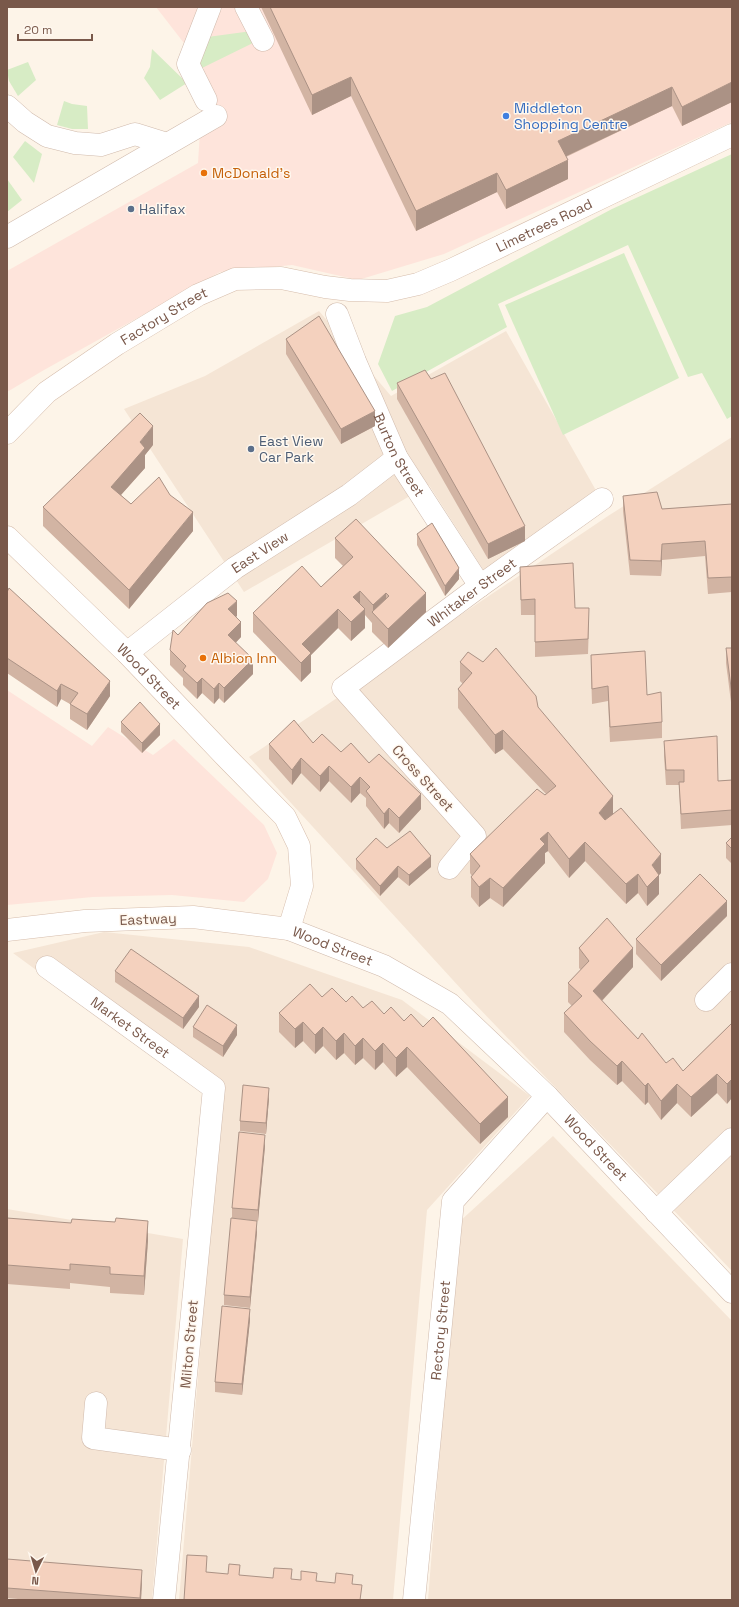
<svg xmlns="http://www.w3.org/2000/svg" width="739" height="1607" viewBox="0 0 739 1607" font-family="'Space Grotesk',sans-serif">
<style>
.residential{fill:#f5e5d5}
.commercial{fill:#fee4db}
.green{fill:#d7ecc5}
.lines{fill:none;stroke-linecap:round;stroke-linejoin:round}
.street-casing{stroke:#d0baac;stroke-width:23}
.secondary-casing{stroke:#d6bdac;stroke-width:23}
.street{stroke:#fff;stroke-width:22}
.secondary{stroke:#fff;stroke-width:22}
.wall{fill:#d2b4a3}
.shaded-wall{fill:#ab9285}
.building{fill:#f4d1be;stroke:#ab9285}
.shop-dot{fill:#3f7fe0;stroke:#fff8ef;stroke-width:1.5}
.food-dot{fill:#e8710a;stroke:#fff8ef;stroke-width:1.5}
.service-dot{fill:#5c6f8a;stroke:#fff8ef;stroke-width:1.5}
.labels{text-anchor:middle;stroke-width:3;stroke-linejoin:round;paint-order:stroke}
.shop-label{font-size:14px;fill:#366cbe;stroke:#fff8ef;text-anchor:start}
.food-label{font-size:14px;fill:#c56008;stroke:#fff8ef;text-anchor:start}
.service-label{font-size:14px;fill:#4e5e75;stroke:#fff8ef;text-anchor:start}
.street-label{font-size:14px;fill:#79584a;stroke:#fff8ef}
</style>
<rect width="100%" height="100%" fill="#fdf4e8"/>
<g class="residential">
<polygon points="319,311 391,396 506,331 598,494 486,574 429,485 244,592 124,409 205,376"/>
<polygon points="732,437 732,1271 473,1002 249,757 608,516"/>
<polygon points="104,932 249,947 402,1000 530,1096 427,1210 393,1600 179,1600 221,1106 13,953"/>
<polygon points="553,1136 732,1321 732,1600 428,1600 458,1223"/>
<polygon points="7,1209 183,1239 152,1600 7,1600"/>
</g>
<g class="commercial">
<polygon points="156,7 732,7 732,122 444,254 358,280 292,265 220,272 44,370 7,392 7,271 198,163 204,69"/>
<polygon points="7,690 92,746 108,727 153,755 174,739 264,825 277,853 268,879 244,902 172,895 93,897 7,905"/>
</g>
<g class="green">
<polygon points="252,31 257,41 202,68 196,64 200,38"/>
<polygon points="152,49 187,83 160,100 144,78 150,67"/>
<polygon points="28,62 36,80 18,96 9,81 7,70"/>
<polygon points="64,101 72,104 87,106 88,129 72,129 57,125"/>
<polygon points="25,141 42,154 34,183 13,157"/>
<polygon points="732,154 732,416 727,419 702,373 688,377 628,245 498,304 507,327 392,391 378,364 395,316 427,307 612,209"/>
<polygon points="7,179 22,200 7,212"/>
<polygon points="624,253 679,378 563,435 505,305"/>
</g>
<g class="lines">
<g class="street-casing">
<g id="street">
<polyline points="246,7 263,40"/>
<polyline points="206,100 188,64 210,7"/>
<polyline points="7,106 25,122 47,136 75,143 101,145 135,134 167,144"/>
<polyline points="7,237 216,116"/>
<path id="s1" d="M337,314L355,361L397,458L480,586"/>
<path id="s2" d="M127,653L235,568L349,495L397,458"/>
<path id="s3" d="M449,868L475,836L343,688L480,586L602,499"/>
<path id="s4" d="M289,929L384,966L450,1004L547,1096L732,1292"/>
<path id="s5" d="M47,967L214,1088L164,1600"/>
<polyline points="706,1000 732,974"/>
<polyline points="656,1212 732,1139"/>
<polyline points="96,1403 93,1438 180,1450"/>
<path id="s6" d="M414,1600L453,1201L547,1096"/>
</g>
</g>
<g class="secondary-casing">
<g id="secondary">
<path id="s7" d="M7,433L47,392L117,344L198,295L235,279L281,278L325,287L350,290L387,291L418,284L451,270L732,135"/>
<path id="s8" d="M7,537L127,653L226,757L285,817L299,846L302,886L289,929L193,917L85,921L7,930"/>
</g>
</g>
<use href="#street" class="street"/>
<use href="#secondary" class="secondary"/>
</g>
<g class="wall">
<polygon points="261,7 732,7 732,102 682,126 672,106 566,157 568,179 506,209 497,192 416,231 351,96 312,115"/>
<polygon points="286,339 375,426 341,444 286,354"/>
<polygon points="397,383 525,541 488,559 397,399"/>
<polygon points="153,445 145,455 145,468 121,495 131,504 193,531 129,609 43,526 43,507"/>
<polygon points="623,496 662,509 732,504 732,592 708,594 705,556 662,560 661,576 630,575 623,511"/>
<polygon points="417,534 459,579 445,596 417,545"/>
<polygon points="335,538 426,612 388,648 372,632 372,623 365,615 365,628 351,641 338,628 311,655 311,672 301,682 253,632 253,613 321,587 343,566 335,558"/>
<polygon points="520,567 575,608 589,623 588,654 535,657 535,615 521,615"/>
<polygon points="7,592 110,696 87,730 70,719 70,704 61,699 57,707 7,673"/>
<polygon points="237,616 236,617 241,637 235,643 253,674 224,703 219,698 214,704 202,693 197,699 183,685 183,678 170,665 170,650 178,635"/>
<polygon points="726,648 732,648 732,710 726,663"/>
<polygon points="591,655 647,695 662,722 662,738 610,742 608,701 592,704 591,671"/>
<polygon points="460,662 538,707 613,814 661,873 659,875 659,894 647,906 638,893 626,904 585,861 569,878 548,851 545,853 545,863 503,907 490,898 479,907 471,897 471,877 472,876 470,873 470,854 546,794 503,749 495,754 458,708 458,689 463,684 460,681"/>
<polygon points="121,722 160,735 142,753 121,732"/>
<polygon points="664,741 718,781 732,780 732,825 681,829 679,785 666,785 664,756"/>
<polygon points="313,743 341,752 369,763 421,809 399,833 389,823 384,829 366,806 366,798 360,793 351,803 329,781 320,792 301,773 292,785 269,759 269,744"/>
<polygon points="732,837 732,864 726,858 726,843"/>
<polygon points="387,848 431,867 409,886 398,877 380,896 356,869 356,859"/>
<polygon points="727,916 661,981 636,954 636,939"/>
<polygon points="579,948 633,967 602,1001 638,1039 666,1063 683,1071 732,1023 727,1104 717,1093 691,1117 677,1103 661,1120 648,1102 645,1105 622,1081 617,1085 590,1060 564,1032 564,1013 572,1006 568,1002 568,983 581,970 579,968"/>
<polygon points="115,971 199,1007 183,1029 115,982"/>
<polygon points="322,997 346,1002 363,1008 384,1014 404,1021 508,1117 480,1144 407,1067 396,1077 383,1062 375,1070 363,1058 355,1065 344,1053 336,1060 323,1046 315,1054 303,1041 295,1048 279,1032 279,1013"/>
<polygon points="193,1027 237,1035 223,1057 193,1037"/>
<polygon points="269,1098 266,1134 240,1131 240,1121"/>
<polygon points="265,1146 258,1221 232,1218 232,1208"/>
<polygon points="7,1218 148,1240 144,1295 110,1293 110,1287 70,1283 70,1289 7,1284"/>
<polygon points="257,1232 250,1308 224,1305 224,1295"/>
<polygon points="250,1320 242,1395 215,1392 215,1382"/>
<polygon points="7,1559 142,1580 141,1600 29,1600 7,1598"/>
</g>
<g class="shaded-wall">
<polygon points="351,77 351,96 312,115 312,95"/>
<polygon points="732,82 732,102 682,126 682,107"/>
<polygon points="672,87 672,106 558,160 558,141"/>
<polygon points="568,160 568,179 506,209 506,190"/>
<polygon points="497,173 497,192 416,231 416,211"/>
<polygon points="375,411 375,426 341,444 341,429"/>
<polygon points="153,426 153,445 145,455 145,468 111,506 111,487 140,442"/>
<polygon points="193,512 193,531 129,609 129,590"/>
<polygon points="525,526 525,541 488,559 488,544"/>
<polygon points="662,544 662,560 661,576 661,561"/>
<polygon points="459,568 459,579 445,596 445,586"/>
<polygon points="360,591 360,611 353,597"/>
<polygon points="386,593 386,612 373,613 373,605"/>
<polygon points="426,593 426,612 388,648 388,629"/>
<polygon points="237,601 237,616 228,624 228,609"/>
<polygon points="338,609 338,628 311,655 311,672 301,682 301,663 302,644"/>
<polygon points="365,609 365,628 351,641 351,622"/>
<polygon points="241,622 241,637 228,651 228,635"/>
<polygon points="253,659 253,674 224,703 224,688"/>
<polygon points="202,678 202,693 197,699 197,683"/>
<polygon points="110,681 110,696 87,730 87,714"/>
<polygon points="219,683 219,698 214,704 214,689"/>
<polygon points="61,684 61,699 57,707 57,691"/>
<polygon points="160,724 160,735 142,753 142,743"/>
<polygon points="503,730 503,749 495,754 495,735"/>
<polygon points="301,758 301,773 292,785 292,770"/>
<polygon points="329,766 329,781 320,792 320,776"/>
<polygon points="360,777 360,793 351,803 351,787"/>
<polygon points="421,794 421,809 399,833 399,818"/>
<polygon points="613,796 613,815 599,832 599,813"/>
<polygon points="389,808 389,823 384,829 384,814"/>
<polygon points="548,832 548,851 545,853 545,863 503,907 503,888 540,839"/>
<polygon points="585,842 585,861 569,878 569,859"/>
<polygon points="661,854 661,873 659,875 659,894 647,906 647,887 652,865"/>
<polygon points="431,856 431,867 409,886 409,875"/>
<polygon points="398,866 398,877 380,896 380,886"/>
<polygon points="638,874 638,893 626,904 626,884"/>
<polygon points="490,878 490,898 479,907 479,887"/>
<polygon points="727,901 727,916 661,981 661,965"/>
<polygon points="633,948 633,967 593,1010 593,991"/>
<polygon points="199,996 199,1007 183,1029 183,1018"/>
<polygon points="303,1022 303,1041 295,1048 295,1029"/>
<polygon points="237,1025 237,1035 223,1057 223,1046"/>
<polygon points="323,1027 323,1046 315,1054 315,1035"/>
<polygon points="344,1033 344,1053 336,1060 336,1041"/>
<polygon points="363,1038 363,1058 355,1065 355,1046"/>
<polygon points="383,1043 383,1062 375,1070 375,1051"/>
<polygon points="407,1047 407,1067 396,1077 396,1058"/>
<polygon points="622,1061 622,1081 617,1085 617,1066"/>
<polygon points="717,1074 717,1093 691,1117 691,1097"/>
<polygon points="732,1079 732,1098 727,1104 727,1084"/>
<polygon points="648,1083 648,1102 645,1105 645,1086"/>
<polygon points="677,1084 677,1103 661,1120 661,1101"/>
<polygon points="269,1088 269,1098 266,1134 266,1123"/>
<polygon points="508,1097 508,1117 480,1144 480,1124"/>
<polygon points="265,1135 265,1146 258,1221 258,1210"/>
<polygon points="148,1221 148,1240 144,1295 144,1276"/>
<polygon points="257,1221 257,1232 250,1308 250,1297"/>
<polygon points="250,1309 250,1320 242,1395 242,1384"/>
<polygon points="142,1570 142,1580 141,1600 140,1600"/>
</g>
<g class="building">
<polygon points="270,7 732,7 732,82 682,107 672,87 558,141 568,160 506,190 497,173 416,211 351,77 312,95"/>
<polygon points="319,316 375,411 341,429 286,339"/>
<polygon points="425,370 431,379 445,373 525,526 488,544 397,383"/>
<polygon points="140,413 153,426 140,442 145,448 111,487 131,504 159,477 170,495 193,512 129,590 43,507"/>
<polygon points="657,492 662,509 732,504 732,577 708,578 705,541 662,544 661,561 630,560 623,496"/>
<polygon points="356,519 426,593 388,629 372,612 389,596 386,593 373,605 360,591 353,597 365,609 351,622 338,609 302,644 311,653 301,663 253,613 302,566 321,587 353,557 335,538"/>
<polygon points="432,523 459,568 445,586 417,534"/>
<polygon points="573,563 575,608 589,608 588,639 535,642 535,599 521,600 520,567"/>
<polygon points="9,588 110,681 87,714 70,704 78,693 61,684 57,691 7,658 7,592"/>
<polygon points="228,593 237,601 228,609 241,622 228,635 253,659 224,688 219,683 214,689 202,678 197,683 183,670 186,666 170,650 173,630 178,635 207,603"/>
<polygon points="496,648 536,696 538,707 613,796 599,813 605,820 621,808 661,854 652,865 659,875 647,887 638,874 626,884 585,842 569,859 548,832 540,839 545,844 503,888 490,878 479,887 471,877 480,866 470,854 537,789 545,795 556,786 503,730 495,735 458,689 472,673 460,662 468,652 483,662"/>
<polygon points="726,648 732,648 732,695"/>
<polygon points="645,651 647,695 661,692 662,722 610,727 608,686 592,689 591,655"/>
<polygon points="140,702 160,724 142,743 121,722"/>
<polygon points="294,720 313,743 322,734 341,752 351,743 369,763 379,754 421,794 399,818 389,808 384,814 366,791 370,787 360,777 351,787 329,766 320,776 301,758 292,770 269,744"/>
<polygon points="717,736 718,781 732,780 732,810 681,814 679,782 684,782 684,770 666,770 664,741"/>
<polygon points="410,831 431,856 409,875 398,866 380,886 356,859 376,838 387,848"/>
<polygon points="732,837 732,849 726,843"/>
<polygon points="700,874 727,901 661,965 636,939"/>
<polygon points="607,918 633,948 593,991 638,1039 642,1033 666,1063 673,1058 683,1071 732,1023 732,1079 727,1084 717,1074 691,1097 677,1084 661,1101 648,1083 645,1086 622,1061 617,1066 590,1041 564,1013 582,996 568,983 589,961 579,948"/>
<polygon points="131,949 199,996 183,1018 115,971"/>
<polygon points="310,984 322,997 332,988 346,1002 352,996 363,1008 372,1001 384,1014 391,1007 404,1021 411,1014 423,1027 433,1017 508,1097 480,1124 407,1047 396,1058 383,1043 375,1051 363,1038 355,1046 344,1033 336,1041 323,1027 315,1035 303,1022 295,1029 279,1013"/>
<polygon points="207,1005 237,1025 223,1046 193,1027"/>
<polygon points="243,1085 269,1088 266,1123 240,1121"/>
<polygon points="239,1132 265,1135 258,1210 232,1208"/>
<polygon points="7,1218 71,1223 72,1219 115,1222 116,1218 148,1221 144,1276 110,1274 110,1267 70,1264 70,1270 7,1265"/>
<polygon points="231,1218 257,1221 250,1297 224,1295"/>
<polygon points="222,1306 250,1309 242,1384 215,1382"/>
<polygon points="187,1555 207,1556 206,1572 228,1574 229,1564 240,1565 239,1575 273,1578 274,1568 292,1569 291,1579 301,1580 301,1571 317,1573 316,1581 335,1583 336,1573 353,1575 352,1584 362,1585 360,1600 184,1600"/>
<polygon points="7,1559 142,1570 140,1598 7,1588"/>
</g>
<circle class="shop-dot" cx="506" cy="116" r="4"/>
<g class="food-dot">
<circle cx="204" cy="173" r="4"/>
<circle cx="203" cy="658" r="4"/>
</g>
<g class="service-dot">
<circle cx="131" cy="209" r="4"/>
<circle cx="251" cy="449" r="4"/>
</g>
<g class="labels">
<g class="shop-label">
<text x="514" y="113">Middleton<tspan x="514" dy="16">Shopping Centre</tspan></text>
</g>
<g class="food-label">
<text x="212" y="178">McDonald's</text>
<text x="211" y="663">Albion Inn</text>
</g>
<g class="service-label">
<text x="139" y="214">Halifax</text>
<text x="259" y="446">East View<tspan x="259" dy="16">Car Park</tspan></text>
</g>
<g class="street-label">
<text dy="5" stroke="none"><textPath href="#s7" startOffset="601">Limetrees Road</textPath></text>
<text dy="5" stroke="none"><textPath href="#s7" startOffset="197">Factory Street</textPath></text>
<text dy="5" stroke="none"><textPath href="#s1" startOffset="154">Burton Street</textPath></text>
<text dy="5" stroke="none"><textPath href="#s2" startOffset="167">East View</textPath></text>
<text dy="5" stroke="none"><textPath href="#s3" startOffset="400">Whitaker Street</textPath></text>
<text dy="5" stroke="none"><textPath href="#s8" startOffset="199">Wood Street</textPath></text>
<text transform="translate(423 778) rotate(48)" y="5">Cross Street</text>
<text transform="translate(148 919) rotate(-2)" y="5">Eastway</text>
<text dy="5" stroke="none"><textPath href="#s4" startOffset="47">Wood Street</textPath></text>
<text dy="5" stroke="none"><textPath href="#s5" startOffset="103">Market Street</textPath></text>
<text dy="5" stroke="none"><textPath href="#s4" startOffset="383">Wood Street</textPath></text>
<text dy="5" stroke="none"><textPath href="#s6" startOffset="271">Rectory Street</textPath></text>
<text transform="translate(189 1344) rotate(-85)" y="5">Milton Street</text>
</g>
</g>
<rect width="739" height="1607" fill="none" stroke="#79584a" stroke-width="16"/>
<g transform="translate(36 1571) rotate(185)" stroke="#fff8ef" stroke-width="3" paint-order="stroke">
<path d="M0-3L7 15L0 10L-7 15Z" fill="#79584a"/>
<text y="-6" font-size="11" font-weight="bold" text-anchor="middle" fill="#79584a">N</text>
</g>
<path d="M18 34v6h74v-6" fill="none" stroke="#79584a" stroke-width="2"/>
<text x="24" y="34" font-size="12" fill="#79584a" stroke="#fff8ef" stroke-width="3" paint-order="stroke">20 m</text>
</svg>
